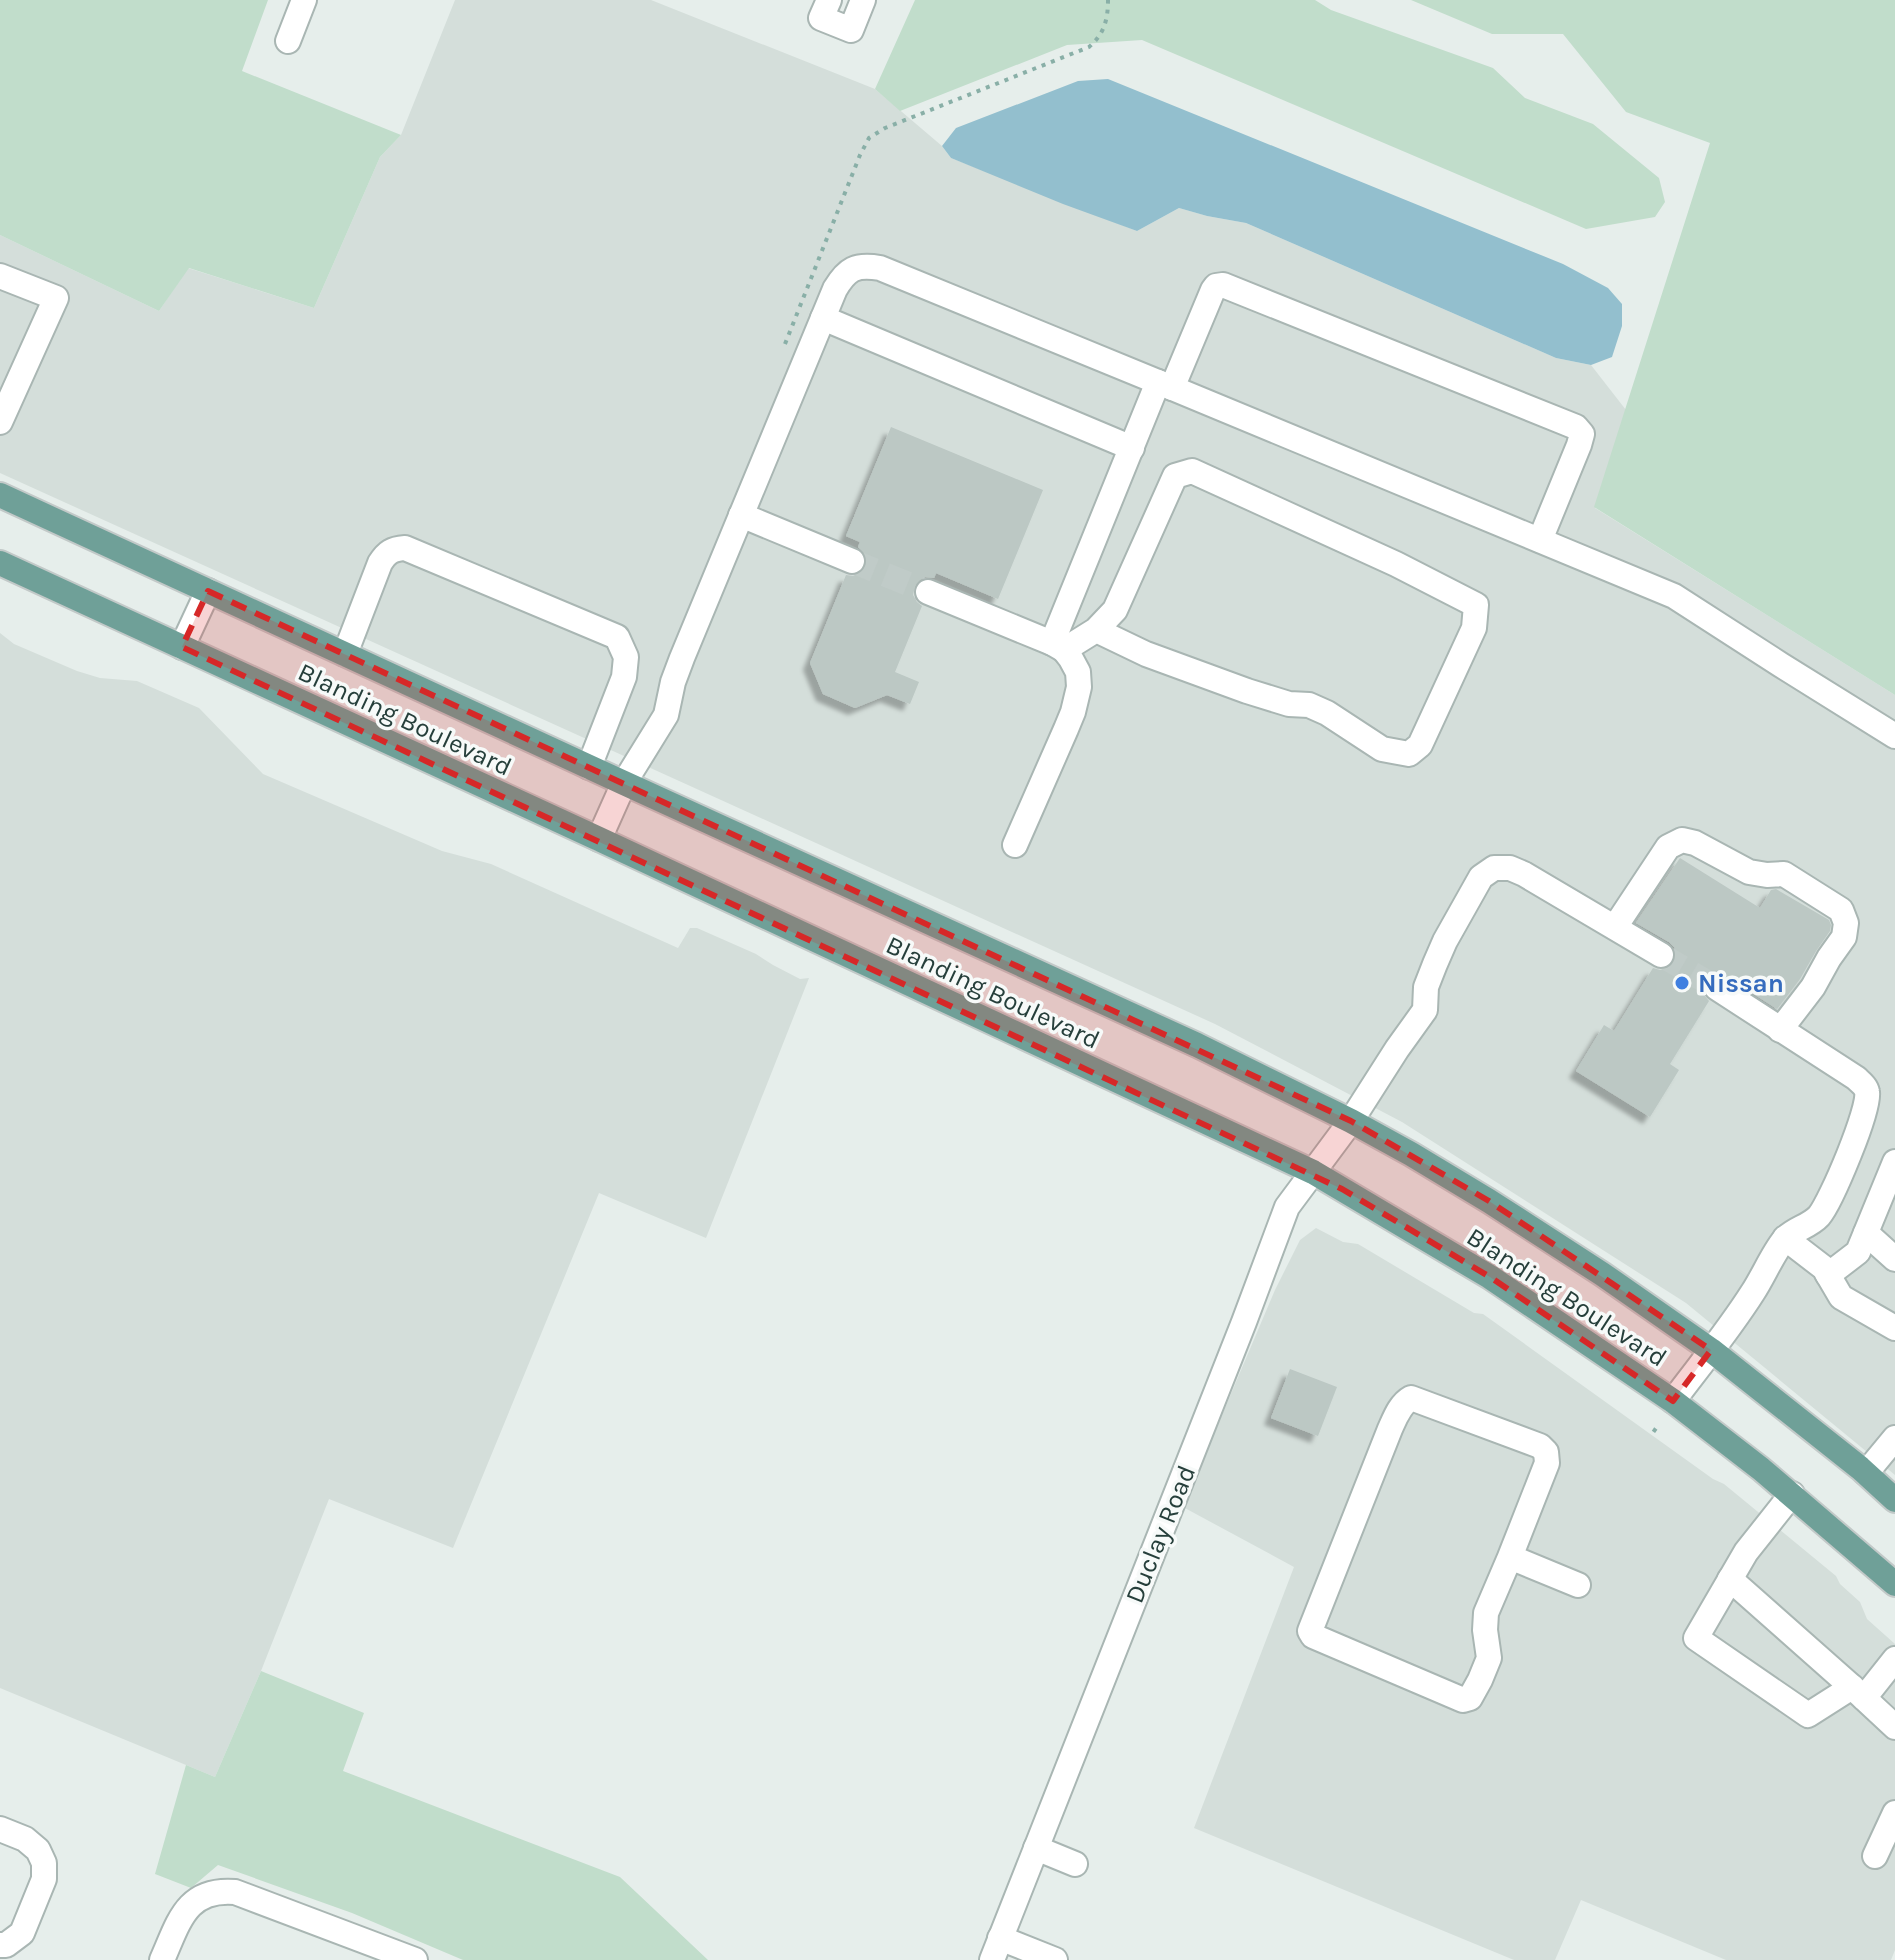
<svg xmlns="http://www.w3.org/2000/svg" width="1895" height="1960" viewBox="0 0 1895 1960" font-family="Karla,sans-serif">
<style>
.built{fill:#d4deda}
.green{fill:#c1ddcb}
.water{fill:#93bfce}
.building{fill:#bcc8c4;filter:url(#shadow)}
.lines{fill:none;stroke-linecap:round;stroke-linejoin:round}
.minor-tunnel{stroke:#c0cbc8;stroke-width:24;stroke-dasharray:24 12;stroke-linecap:butt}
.minor-casing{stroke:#a9b6b3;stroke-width:28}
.major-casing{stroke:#c2c9c8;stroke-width:28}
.path{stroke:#89afa7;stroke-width:4;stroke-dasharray:4 6;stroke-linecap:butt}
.minor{stroke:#fff;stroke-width:24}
.major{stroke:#6fa098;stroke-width:24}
.marked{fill:#d62828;fill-opacity:0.2;stroke:#d62828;stroke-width:6;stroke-dasharray:16 10;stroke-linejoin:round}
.shop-dot{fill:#3f7fe0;stroke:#f7faf9;stroke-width:3}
.labels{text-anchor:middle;stroke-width:7;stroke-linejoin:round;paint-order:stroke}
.street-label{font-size:26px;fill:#263f3b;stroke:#f7faf9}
.shop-label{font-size:26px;font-weight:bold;fill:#366cbe;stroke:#f7faf9;text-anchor:start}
</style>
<defs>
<filter id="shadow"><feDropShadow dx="-7" dy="7" stdDeviation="2" flood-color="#0004"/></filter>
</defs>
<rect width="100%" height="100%" fill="#e6eeeb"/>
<g class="built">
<polygon points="455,0 651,0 875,89 942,146 951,158 1137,231 1179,208 1207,216 1246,223 1556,358 1591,365 1626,410 1595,508 1895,695 1895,1475 1686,1303 1402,1122 1215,1024 0,473 0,235 159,311 188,268 314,308 380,157 401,135"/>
<polygon points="0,633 14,644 77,671 100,678 137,681 199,708 263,774 442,851 491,864 678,948 690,928 697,928 756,954 773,965 800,979 809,978 706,1238 599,1193 453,1548 329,1499 261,1671 215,1777 0,1688"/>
<polygon points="1316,1228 1343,1242 1358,1244 1474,1313 1483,1314 1713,1479 1724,1484 1836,1576 1840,1584 1860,1602 1867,1619 1895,1644 1895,1950 1891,1960 1726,1960 1581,1900 1555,1960 1514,1960 1194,1828 1294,1567 1183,1507 1275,1290 1300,1240"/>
</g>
<g class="green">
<polygon points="0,0 268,0 242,71 401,135 380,157 314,308 189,268 159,311 0,235"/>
<polygon points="915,0 1315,0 1331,10 1493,68 1525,98 1593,124 1659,178 1665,202 1655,217 1586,229 1142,40 1067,45 900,111 875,89"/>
<polygon points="1411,0 1895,0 1895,695 1594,507 1710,143 1626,112 1563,34 1492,34"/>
<polygon points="261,1671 364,1713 343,1771 620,1877 708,1960 463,1960 352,1913 218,1865 191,1888 155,1874 186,1765 215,1777"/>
</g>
<polygon class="water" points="1108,79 1563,264 1608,288 1622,304 1622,326 1612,357 1591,365 1556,358 1246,223 1207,216 1179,208 1137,231 1063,204 951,158 942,146 956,128 1078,81"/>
<g class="building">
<polygon points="891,427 1043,490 998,599 936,573 934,578 925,577 920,580 915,586 913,595 917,602 922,606 895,672 919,682 910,704 887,695 855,708 823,694 810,663 846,575 853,576 860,573 866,566 867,560 864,553 858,547 860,542 846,536"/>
<polygon points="1680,858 1760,908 1771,890 1776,889 1829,920 1831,925 1830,931 1816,951 1800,979 1777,1009 1724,975 1719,973 1711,974 1705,979 1702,988 1704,995 1709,1001 1670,1064 1679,1070 1650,1117 1576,1071 1604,1025 1614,1031 1653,968 1660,970 1668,968 1674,962 1676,954 1674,947 1669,942 1636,923"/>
<polygon points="1290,1369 1337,1387 1318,1436 1271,1418"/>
</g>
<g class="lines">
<g class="minor-tunnel">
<polyline points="852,561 928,592"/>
<polyline points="1661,955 1717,988"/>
</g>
<g class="minor-casing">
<g id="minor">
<polyline points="829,0 821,18 851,30 863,0"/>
<polyline points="288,41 304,0"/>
<polyline points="0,276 56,298 0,422"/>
<polyline points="823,318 1132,448"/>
<polyline points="1158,382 1674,596 1781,665 1895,736"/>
<polyline points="1172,388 1213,290 1216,286 1223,285 1576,427 1582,434 1579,445 1540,540"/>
<polyline points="741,515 852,561"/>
<polyline points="928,592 1052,643 1064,650 1071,659 1078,672 1079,687 1073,712 1066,729 1015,845"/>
<polyline points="182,647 208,591"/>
<polyline points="1064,650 1096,630 1115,610 1175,476 1192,471 1396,564 1476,605 1474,628 1420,745 1409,754 1382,749 1327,713 1309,705 1289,704 1247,691 1146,654 1096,630"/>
<path d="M345,654L380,563C387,552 392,549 405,548L617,637L626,657L624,677L589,767"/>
<path d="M599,839L624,783L666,715L673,682L682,658L835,289C847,269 855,264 880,268L1158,382L1052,643"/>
<polyline points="1615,927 1668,847 1682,840 1695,843 1749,872 1767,875 1784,874 1841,910 1846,923 1844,937 1829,958 1813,987 1780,1030"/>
<polyline points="1866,1233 1895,1259"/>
<polyline points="1785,1238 1824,1268 1841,1297 1895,1328"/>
<polyline points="1828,1275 1858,1252 1895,1162"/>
<path d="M1673,1401C1700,1365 1729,1330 1753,1292C1763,1277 1773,1253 1784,1240C1793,1229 1809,1227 1819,1216C1831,1202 1871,1107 1867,1092C1866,1086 1860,1082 1856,1078L1717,988"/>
<polyline points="1866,1473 1895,1438"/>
<polyline points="1792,1494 1746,1552 1696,1638 1808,1715 1852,1687"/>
<path d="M1510,1557L1486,1613L1485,1630L1489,1658L1480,1680L1470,1698L1463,1700L1313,1636L1310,1631L1390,1429C1395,1418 1400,1404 1411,1398L1540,1446L1546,1452L1547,1463L1510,1557L1578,1585"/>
<polyline points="1730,1579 1852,1687 1895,1727"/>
<polyline points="1864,1698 1895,1659"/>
<polyline points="0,1829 25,1839 38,1850 44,1863 44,1879 22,1933 6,1945 0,1945"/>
<polyline points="1036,1848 1075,1864"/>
<polyline points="1875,1856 1895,1813"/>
<polyline points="1000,1938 1055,1960"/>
<path d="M162,1960C179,1922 186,1888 235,1892L415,1960"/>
<polyline points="992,1960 1244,1322 1287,1207 1351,1121 1397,1049 1425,1010 1426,987 1435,964 1445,941 1481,877 1494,868 1510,868 1524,874 1661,955"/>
</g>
</g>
<g class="major-casing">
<g id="major">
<polyline points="0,495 624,783 1197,1045 1351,1121 1411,1154 1489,1201 1602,1274 1711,1350 1860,1468 1895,1500"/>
<polyline points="0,563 599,839 1313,1172 1490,1277 1673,1401 1761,1469 1895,1584"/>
</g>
</g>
<g class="path">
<path d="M785,344L860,155L869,138L885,128L1089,47C1104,34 1108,20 1108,0"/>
<polyline points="1653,1429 1660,1434"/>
</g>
<use href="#minor" class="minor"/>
<use href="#major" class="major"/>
</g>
<path class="marked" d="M208,591L1351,1121L1489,1201L1711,1350L1673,1401L1490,1277L1342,1189L182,647Z"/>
<circle class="shop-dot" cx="1682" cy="983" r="8"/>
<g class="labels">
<g class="street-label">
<text transform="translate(405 719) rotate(25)" y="9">Blanding Boulevard</text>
<text transform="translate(993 992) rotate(25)" y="9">Blanding Boulevard</text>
<text transform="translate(1567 1297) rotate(33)" y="9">Blanding Boulevard</text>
<text transform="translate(1160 1534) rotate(-68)" y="9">Duclay Road</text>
</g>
<g class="shop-label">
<text x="1698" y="992">Nissan</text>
</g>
</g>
</svg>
